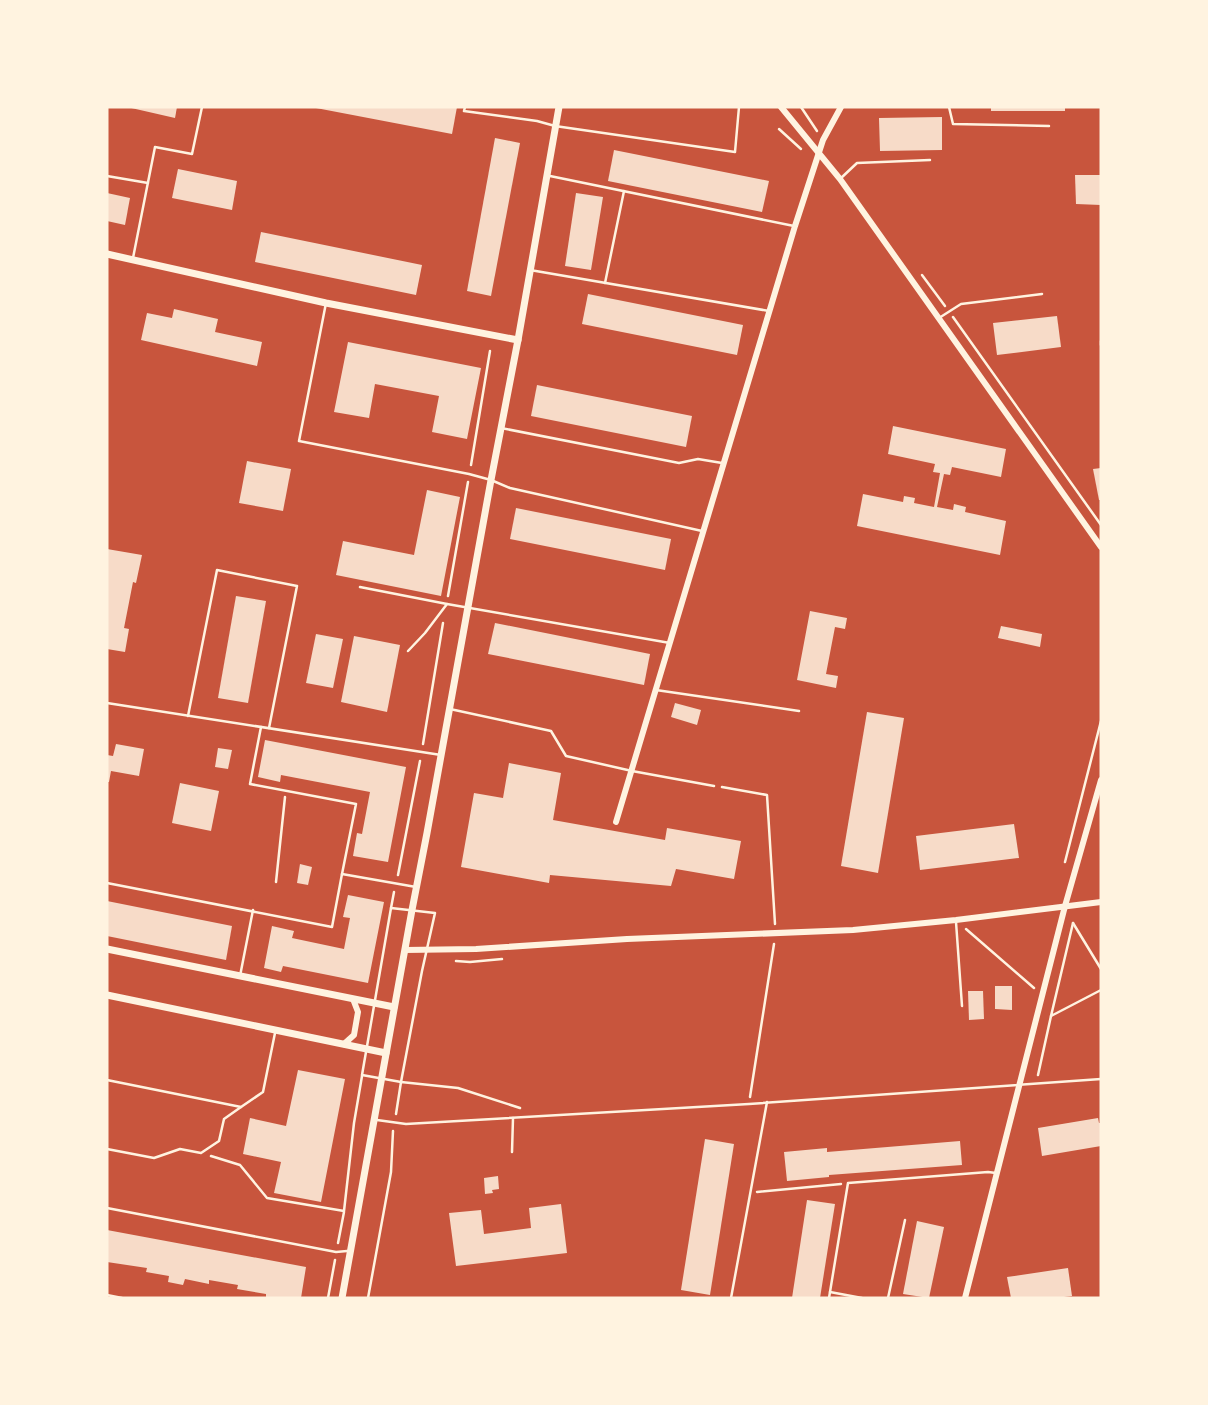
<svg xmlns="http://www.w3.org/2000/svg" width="1208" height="1405" viewBox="0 0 1208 1405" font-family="Georgia,serif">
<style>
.building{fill:#f7dbc8}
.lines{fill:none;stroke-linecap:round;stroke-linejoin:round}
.path{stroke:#fff3e0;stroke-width:2.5}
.service{stroke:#fff3e0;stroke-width:2.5}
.minor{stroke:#fff3e0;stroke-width:6}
.tertiary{stroke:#fff3e0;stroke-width:7}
</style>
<rect width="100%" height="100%" fill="#c8553d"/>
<g class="building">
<polygon points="127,107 177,107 175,118"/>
<polygon points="316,107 457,107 452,134 316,108"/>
<rect x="991" y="107" width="74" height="4"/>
<polygon points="942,117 942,150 880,151 879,118"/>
<polygon points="495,138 520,143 491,296 467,291"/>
<polygon points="614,150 769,181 762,212 608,181"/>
<polygon points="178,169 237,181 232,210 172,198"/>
<polygon points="1075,175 1101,175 1101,205 1076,204"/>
<polygon points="107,193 130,198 125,225 107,221"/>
<polygon points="576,193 603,197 591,270 565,266"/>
<polygon points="261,232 422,265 416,295 255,262"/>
<polygon points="588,294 743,325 737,355 582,324"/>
<polygon points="174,309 218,319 215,332 262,342 257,366 141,340 147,313 172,318"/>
<polygon points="1057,316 1061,347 997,355 993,323"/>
<polygon points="348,342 481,368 467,439 432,432 439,396 375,384 369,418 334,412"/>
<polygon points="537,385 692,416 686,447 531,416"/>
<polygon points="893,426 1006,449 1001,477 952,467 950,475 944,474 937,507 953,510 954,504 966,507 965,512 1006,521 1000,555 857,526 863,494 903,502 904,496 915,498 914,503 934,507 940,473 933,472 935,464 888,454"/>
<polygon points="247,461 291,469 283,511 239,503"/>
<polygon points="1101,468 1101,500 1099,500 1093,469"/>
<polygon points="427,490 460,497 441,596 336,575 343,541 414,555"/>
<polygon points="516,508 671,539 665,570 510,539"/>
<polygon points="107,549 142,555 136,583 133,582 124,628 129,629 125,652 107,649"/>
<polygon points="236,596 266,601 248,703 218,698"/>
<polygon points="810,611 847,618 845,629 835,627 826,674 838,676 836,688 797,680"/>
<polygon points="495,623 650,654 644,685 488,654"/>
<polygon points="1001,626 1042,634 1040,647 998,638"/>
<polygon points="316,634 343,639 333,688 306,683"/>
<polygon points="354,636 400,645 387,712 341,702"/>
<polygon points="675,703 701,710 697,725 671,717"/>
<polygon points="867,712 904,718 878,873 841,866"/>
<polygon points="265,740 406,767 388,862 353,856 357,833 362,834 370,792 281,775 280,782 258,777"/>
<polygon points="116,744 144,749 139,776 111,771 109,782 107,782 107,755 113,756"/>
<polygon points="218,748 232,750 228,769 215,767"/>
<polygon points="509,763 561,773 553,820 665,840 667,828 741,841 734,879 676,869 671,886 550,875 549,883 461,867 474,793 503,798"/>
<polygon points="180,783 219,791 211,831 172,823"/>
<polygon points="1014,824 1019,858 920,870 916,836"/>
<polygon points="300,864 312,867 308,885 297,883"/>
<polygon points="348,895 384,902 368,983 283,966 281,972 264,968 272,926 294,931 292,938 344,949 350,918 343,917"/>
<polygon points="107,901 232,926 226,960 107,936"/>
<polygon points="995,986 1012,986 1012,1010 995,1009"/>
<polygon points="968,991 983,991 984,1019 969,1020"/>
<polygon points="298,1070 345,1079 321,1202 274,1193 281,1162 243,1154 250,1118 286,1126"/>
<polygon points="1098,1118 1099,1123 1101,1123 1101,1146 1042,1156 1038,1128"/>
<polygon points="705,1139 734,1144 710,1295 681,1290"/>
<polygon points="960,1141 962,1165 829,1175 829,1177 787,1181 784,1152 827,1148 827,1152"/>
<polygon points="498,1176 499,1189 492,1190 493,1193 485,1194 484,1178"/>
<polygon points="807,1200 835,1204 820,1298 792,1298"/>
<polygon points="561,1204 567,1253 456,1266 449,1213 481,1210 484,1234 531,1228 529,1208"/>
<polygon points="917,1221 944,1227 929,1298 903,1294"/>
<polygon points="107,1230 306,1267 301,1298 266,1298 266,1294 237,1289 238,1285 209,1280 209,1284 185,1279 183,1285 168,1282 169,1276 146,1272 147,1268 107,1262"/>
<polygon points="1068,1268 1072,1296 1056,1298 1011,1298 1007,1277"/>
</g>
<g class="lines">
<g class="path">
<polyline points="801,107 817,131"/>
<polyline points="779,129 801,149"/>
<polyline points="922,275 945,306"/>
<polyline points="953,317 1101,525"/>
<polyline points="471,465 490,351"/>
<polyline points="448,596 468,482"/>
<polyline points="423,744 443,623"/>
<polyline points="722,787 767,795 775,924"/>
<polyline points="1065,862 1101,721"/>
<polyline points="398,875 420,761"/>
<polyline points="276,882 285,797"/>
<polyline points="391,908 394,892"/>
<polygon points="391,908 435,913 422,971 401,1082 362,1075"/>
<polyline points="1073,923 1051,1016 1101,990"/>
<polyline points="1073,923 1101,969"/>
<polyline points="966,929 1034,988"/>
<polyline points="456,961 470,962 502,959"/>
<polyline points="1038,1075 1051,1016"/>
<polyline points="750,1097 774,944"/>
<polyline points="396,1114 401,1082 458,1088 520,1108"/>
<polyline points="211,1156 240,1165 267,1198 344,1211 354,1123 362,1076"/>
<polyline points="757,1192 841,1184"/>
<polyline points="338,1243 344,1212"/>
<polyline points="107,1295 122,1298"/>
<polyline points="328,1298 335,1260"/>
<polyline points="368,1298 391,1172 393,1131"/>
</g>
<g class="service">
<polyline points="465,107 464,111 537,121 555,126 735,152 739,107"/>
<polyline points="949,107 953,124 1049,126"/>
<polyline points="107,176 148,183"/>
<polyline points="550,176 794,226"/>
<polyline points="840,179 857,163 930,160"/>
<polyline points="133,258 155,147 192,154 202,107"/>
<polyline points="530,270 769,311"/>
<polyline points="605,283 624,191"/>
<polyline points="326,303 299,441 469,474 491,480 510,488 702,531"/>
<polyline points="939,318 961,304 1042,294"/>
<polyline points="1101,341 1101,345"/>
<polyline points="501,428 679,463 698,459 722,463"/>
<polyline points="360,587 447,604 670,643"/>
<polyline points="408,651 425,633 447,604"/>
<polyline points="656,690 799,711"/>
<polyline points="107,703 441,755"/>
<polyline points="450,709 551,731 566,756 632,771 714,786"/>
<polyline points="188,716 217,570 297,586 269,728"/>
<polyline points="261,727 250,784 356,804 342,874"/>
<polyline points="107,883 332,927 342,874 416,887"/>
<polyline points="956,922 962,1006"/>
<polyline points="240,976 253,910"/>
<polyline points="107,1080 241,1107 263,1092 275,1033"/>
<polyline points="377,1120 406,1124 749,1104 1101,1079"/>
<polyline points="107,1149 154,1158 180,1149 201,1153 219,1141 224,1119 241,1107"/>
<polyline points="512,1152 513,1118"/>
<polyline points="107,1208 336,1252 347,1251"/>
<polyline points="830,1292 862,1298"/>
<polyline points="731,1298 767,1102"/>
<polyline points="829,1298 848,1183 988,1172 996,1173"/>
<polyline points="888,1298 905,1220"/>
</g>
<g class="minor">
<polyline points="781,107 840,179 1101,547"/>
<polyline points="616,822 795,226 823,140 841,107"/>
<polyline points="405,950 476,949 627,939 853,930 956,920 1101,902"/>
<polyline points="344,1044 354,1035 358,1012 353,999"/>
<polyline points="965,1298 1065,906 1101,780"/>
</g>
<g class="tertiary">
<polyline points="107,254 326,303 518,340"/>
<polyline points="107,949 394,1007"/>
<polyline points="107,995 386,1053"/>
<polyline points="342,1298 412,910 427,833 491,480 518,340 559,107"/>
</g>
</g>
<rect width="1208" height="1405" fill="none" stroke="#fff3e0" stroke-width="217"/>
</svg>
